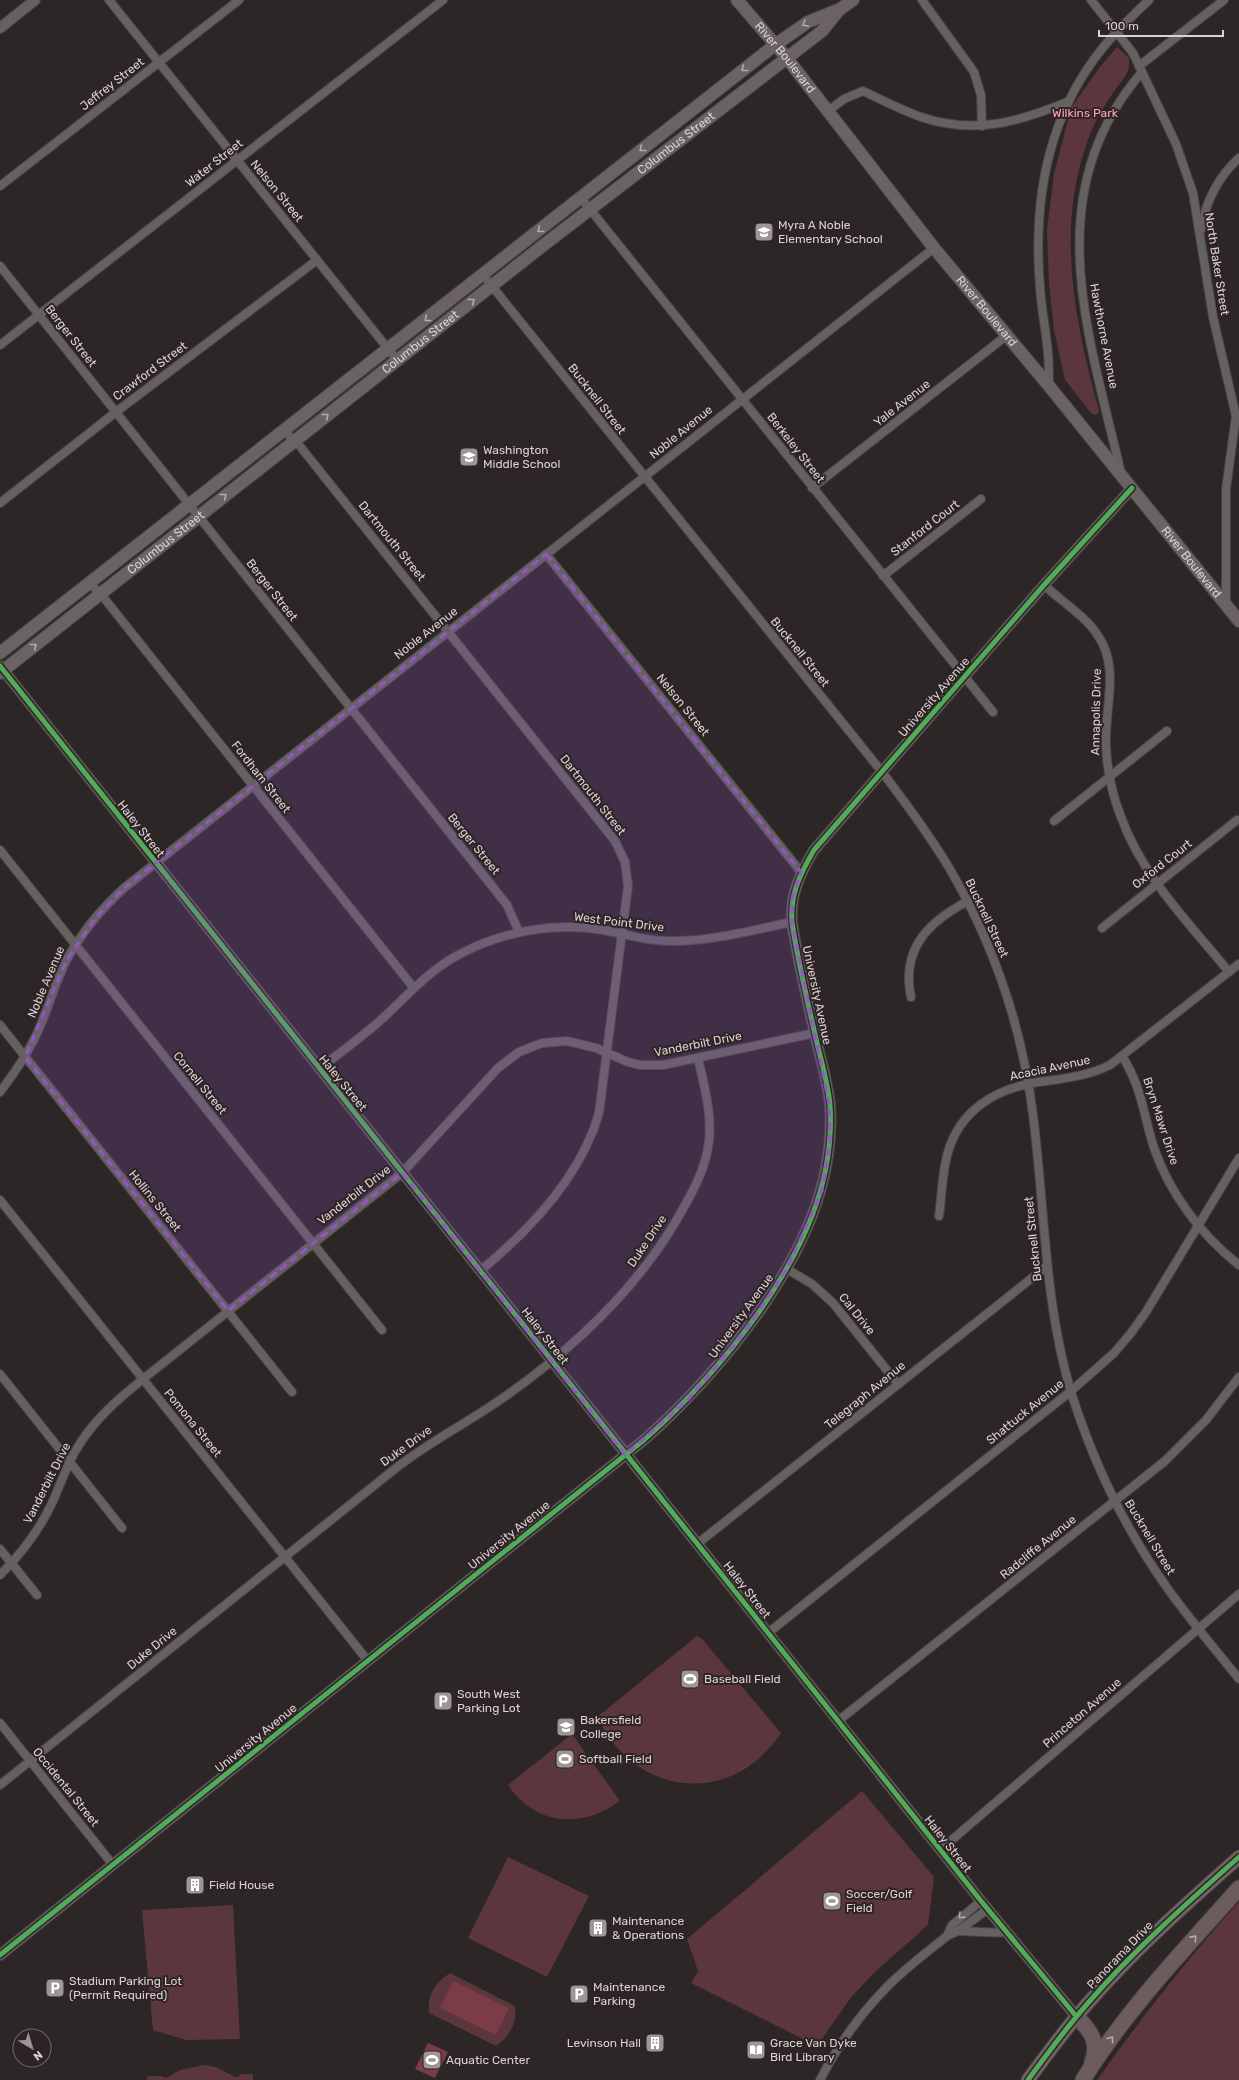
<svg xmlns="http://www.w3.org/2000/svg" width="1239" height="2080" viewBox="0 0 1239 2080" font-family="Rubik,sans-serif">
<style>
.green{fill:#5c363d}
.water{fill:#7b3c48}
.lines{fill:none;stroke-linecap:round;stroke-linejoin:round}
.minor-casing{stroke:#474343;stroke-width:10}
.tertiary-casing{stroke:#474343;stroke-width:12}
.secondary-casing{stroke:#474343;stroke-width:14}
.primary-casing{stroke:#474343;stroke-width:15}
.motorway-casing{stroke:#474343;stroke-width:17}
.minor{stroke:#656161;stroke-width:8}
.tertiary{stroke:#656161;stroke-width:10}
.secondary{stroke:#6b6263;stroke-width:12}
.primary{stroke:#706366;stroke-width:13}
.motorway{stroke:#6c5c5e;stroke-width:15}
.cycleway-casing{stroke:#2f2325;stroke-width:8}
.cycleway{stroke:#51ab58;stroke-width:5}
.oneway{stroke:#b3abac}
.oneway2{stroke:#b1abab}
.oneway3{stroke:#b4a9aa}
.marked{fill:#9356c4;fill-opacity:0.2;stroke:#9356c4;stroke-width:3;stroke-dasharray:8 5;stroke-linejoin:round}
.labels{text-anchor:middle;stroke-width:4;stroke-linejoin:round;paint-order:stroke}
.street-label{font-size:12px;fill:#dad3d3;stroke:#2f2325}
.park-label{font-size:12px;fill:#feaab7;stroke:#2f2325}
.poi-label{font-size:12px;fill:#dad3d3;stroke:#2f2325;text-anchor:start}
</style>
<rect width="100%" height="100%" fill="#2c2627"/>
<g class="green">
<path d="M1117,47L1129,58C1129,61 1130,66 1128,70C1126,77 1119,84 1115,90C1104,106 1094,122 1088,140C1055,231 1075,321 1099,411L1096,415L1092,414L1065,380L1054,330L1049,282L1047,230L1054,174L1071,108L1100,67Z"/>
<path d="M697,1636L702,1639L781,1733C731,1808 635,1797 597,1717Z"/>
<path d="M572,1734L620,1801C582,1829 536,1826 508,1785Z"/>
<polygon points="862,1791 934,1877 928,1925 876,1971 852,1996 817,2046 691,1983 698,1971 687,1939"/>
<polygon points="508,1857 589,1896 547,1977 468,1938"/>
<path d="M1239,1902V2080H1097C1141,2018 1188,1958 1239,1902Z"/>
<polygon points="233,1905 240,2039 186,2040 153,2030 142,1910"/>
<path d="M450,1973L515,2006C517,2024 510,2036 496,2046L429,2013C427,1994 435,1983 450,1973Z"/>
<polygon points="203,2065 216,2067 235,2077 239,2077 240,2074 253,2074 253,2080 147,2080 147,2076 161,2076 166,2078 180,2070"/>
</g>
<g class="water">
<polygon points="453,1981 509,2008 496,2035 440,2008"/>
<polygon points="428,2043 448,2052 435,2078 415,2069"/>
</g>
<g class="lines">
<g class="minor-casing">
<g id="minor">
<polyline points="109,0 397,360"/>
<polyline points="922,0 974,72 981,95 982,126"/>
<polyline points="1091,0 1133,53 1176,144 1193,193 1213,317 1236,416 1226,489 1226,605"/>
<polyline points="1139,66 1224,0"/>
<path d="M827,112L844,99L863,91C882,100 901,110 921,117C974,135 1020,122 1069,101"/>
<polyline points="0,186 239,0"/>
<polyline points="581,198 993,712"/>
<path d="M1202,228C1205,202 1219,176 1239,158"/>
<polyline points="0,266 507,905 519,932"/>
<path d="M483,275L882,772C905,802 928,833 948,866C993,942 1022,1027 1033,1115C1045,1208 1044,1302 1071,1392C1093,1462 1125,1529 1168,1589C1190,1620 1215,1649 1239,1679"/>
<polyline points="0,345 443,0"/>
<path d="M1049,386C1049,372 1049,358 1047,344C1045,325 1041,306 1040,287C1033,203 1047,118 1101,50C1115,32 1132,16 1149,0"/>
<path d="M283,431L295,440L615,841L625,862L628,886L599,1113C581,1176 530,1230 480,1271"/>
<path d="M1121,473C1089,335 1037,194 1142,72"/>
<polyline points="812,488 1006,336"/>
<polyline points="0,503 116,412 317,260"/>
<polyline points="546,554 801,872"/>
<polyline points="883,576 981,499"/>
<polyline points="89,583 100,593 413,987"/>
<path d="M1044,585C1061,601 1084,615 1097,634C1121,668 1104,708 1106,746C1107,770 1112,794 1121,817C1142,876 1190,924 1229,972"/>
<polyline points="1054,821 1167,731"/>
<polyline points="0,850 382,1330"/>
<polyline points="1102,928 1237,820"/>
<path d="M911,997C901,949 928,922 968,901"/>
<polyline points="0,1025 292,1392"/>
<path d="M1122,1056C1142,1087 1143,1114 1154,1148C1170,1194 1201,1235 1239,1265"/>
<path d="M319,1069C341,1052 363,1036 383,1018C408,995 429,970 460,954C503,931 555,922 604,930C627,935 649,941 673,941C713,941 753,930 792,922"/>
<path d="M0,1092C16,1071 31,1049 41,1024C50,1003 56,980 67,959C82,932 101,909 124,888L934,248"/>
<polyline points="0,1200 368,1661"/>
<path d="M939,1216C942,1195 942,1172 948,1152C960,1111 994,1090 1033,1083C1059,1079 1086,1077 1110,1065L1239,964"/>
<polyline points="787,1269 812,1284 833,1303 898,1384"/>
<polyline points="0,1374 122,1528"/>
<polyline points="697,1544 1047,1266"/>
<polyline points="0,1549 37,1595"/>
<path d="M0,1575C21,1554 39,1531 52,1503C61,1484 67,1463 79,1445C96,1418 118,1399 143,1379L402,1173L498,1068L519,1052L542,1043L567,1041L596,1048L628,1062L640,1065H663L815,1033"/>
<polyline points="768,1633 1071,1391 1114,1353 1131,1333 1146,1312 1239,1158"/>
<polyline points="838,1721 1165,1461 1206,1420 1239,1377"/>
<polyline points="0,1723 113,1865"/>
<path d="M0,1785L396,1468C428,1443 463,1425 497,1402C567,1354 632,1295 676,1221C690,1197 706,1170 709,1141C712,1113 704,1085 698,1058"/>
<polyline points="940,1850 1239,1594"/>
<path d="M958,1931C974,1931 990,1934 1006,1932"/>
<polyline points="947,1936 952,1925 981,1901"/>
<path d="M820,2080C837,2047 858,2017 884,1990C903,1970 926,1953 947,1936L958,1931L988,1909"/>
</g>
</g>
<g class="tertiary-casing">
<g id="tertiary">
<polyline points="0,28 35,0"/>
<polyline points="0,666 981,1901 1076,2016"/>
<path d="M0,1955L644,1440C688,1401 725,1360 759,1312C802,1250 835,1183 830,1105C828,1084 822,1064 817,1043C808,1003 798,963 792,922C790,894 800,874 814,850L1044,585L1132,488"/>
</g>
</g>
<g class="secondary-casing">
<g id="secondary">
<path id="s1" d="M737,0L786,57L934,248L1049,386L1239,621"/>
<polyline points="0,653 775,45 808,22 840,9 853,0"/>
<path id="s2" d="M0,673L541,247L822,31L839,10"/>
</g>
</g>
<g class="primary-casing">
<path id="primary" d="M1028,2080C1047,2054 1066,2028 1088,2003C1134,1950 1187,1903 1239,1857"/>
</g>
<g class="motorway-casing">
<g id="motorway">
<path d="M1076,2016C1090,2030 1100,2042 1092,2062"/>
<path d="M1083,2080C1126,2010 1185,1949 1239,1888"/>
</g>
</g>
<use href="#minor" class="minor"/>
<use href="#tertiary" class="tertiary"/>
<use href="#secondary" class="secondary"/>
<use href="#primary" class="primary"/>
<use href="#motorway" class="motorway"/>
<g class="cycleway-casing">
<g id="cycleway">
<polyline points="0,666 981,1901 1076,2016"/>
<path d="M0,1955L644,1440C688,1401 725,1360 759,1312C802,1250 835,1183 830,1105C828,1084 822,1064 817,1043C808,1003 798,963 792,922C790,894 800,874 814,850L1044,585L1132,488"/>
<path d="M1028,2080C1047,2054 1066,2028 1088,2003C1134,1950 1187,1903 1239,1857"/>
</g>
</g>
<use href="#cycleway" class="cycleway"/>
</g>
<defs><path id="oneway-chevron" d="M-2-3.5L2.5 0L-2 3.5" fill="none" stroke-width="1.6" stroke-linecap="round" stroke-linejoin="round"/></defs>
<g class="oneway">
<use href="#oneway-chevron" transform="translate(805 24) rotate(149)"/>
<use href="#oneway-chevron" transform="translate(744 69) rotate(142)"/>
<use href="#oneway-chevron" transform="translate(642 149) rotate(141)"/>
<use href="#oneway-chevron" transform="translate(540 230) rotate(142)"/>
<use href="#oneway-chevron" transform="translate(472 301) rotate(-38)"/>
<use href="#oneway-chevron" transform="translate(427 319) rotate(141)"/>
<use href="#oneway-chevron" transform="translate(326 416) rotate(-38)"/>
<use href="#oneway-chevron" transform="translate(224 496) rotate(-38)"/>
<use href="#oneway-chevron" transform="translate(34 646) rotate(-38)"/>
</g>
<use class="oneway2" href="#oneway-chevron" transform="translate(961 1916) rotate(136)"/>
<g class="oneway3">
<use href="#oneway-chevron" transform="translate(1194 1938) rotate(-48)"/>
<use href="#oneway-chevron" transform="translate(1111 2039) rotate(-53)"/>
</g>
<path class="marked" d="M546,554L801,872L792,899V922L829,1104L830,1143L822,1191L787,1269L744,1333L688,1400L625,1455L402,1173L228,1311L25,1057L66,961L96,917L124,888Z"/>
<defs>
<g id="school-square" transform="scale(1)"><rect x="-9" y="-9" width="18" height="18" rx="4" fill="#9d9697" stroke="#2f2325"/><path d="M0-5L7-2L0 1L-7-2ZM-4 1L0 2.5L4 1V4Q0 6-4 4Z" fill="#fff"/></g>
<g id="stadium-square" transform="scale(1)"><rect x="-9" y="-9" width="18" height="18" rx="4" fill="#9d9697" stroke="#2f2325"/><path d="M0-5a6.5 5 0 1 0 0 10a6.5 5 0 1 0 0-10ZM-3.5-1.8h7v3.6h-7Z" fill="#fff"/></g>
<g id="parking-square" transform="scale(1)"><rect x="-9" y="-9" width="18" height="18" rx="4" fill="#9d9697" stroke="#2f2325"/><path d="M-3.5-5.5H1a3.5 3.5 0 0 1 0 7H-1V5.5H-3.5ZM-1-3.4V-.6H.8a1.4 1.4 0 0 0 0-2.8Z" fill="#fff"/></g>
<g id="university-square" transform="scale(1)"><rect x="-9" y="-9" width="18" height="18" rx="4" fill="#9d9697" stroke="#2f2325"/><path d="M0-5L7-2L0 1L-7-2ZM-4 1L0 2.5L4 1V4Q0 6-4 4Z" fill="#fff"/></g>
<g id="building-square" transform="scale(1)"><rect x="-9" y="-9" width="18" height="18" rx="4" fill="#9d9697" stroke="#2f2325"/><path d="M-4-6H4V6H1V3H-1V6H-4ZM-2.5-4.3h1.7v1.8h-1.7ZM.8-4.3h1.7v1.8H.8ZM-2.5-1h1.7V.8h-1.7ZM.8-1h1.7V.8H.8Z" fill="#fff"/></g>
<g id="library-square" transform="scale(1)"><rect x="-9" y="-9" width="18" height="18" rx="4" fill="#9d9697" stroke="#2f2325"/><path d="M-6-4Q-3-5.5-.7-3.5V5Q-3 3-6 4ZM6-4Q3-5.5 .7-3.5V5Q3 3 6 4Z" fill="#fff"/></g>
</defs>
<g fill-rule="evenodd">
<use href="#school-square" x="764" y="232"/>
<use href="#school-square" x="469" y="457"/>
<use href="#stadium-square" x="690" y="1679"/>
<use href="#parking-square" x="443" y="1701"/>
<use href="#university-square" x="566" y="1727"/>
<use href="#stadium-square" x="565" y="1759"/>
<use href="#building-square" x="195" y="1885"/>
<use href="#stadium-square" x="832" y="1901"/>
<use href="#building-square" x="598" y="1928"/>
<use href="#parking-square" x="55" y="1988"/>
<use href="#parking-square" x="579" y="1994"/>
<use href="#building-square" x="655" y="2043"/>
<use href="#library-square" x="756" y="2050"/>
<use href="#stadium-square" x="432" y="2060"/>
</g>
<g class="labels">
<g class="street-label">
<text dy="4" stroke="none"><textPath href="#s1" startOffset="75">River Boulevard</textPath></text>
<text transform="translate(112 84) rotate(-38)" y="4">Jeffrey Street</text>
<text dy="4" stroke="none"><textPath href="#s2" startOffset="859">Columbus Street</textPath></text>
<text transform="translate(214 163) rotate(-38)" y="4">Water Street</text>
<text transform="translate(277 191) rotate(51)" y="4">Nelson Street</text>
<text transform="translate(1217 264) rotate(81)" y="4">North Baker Street</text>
<text dy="4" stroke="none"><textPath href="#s1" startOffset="399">River Boulevard</textPath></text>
<text transform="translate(71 336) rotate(52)" y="4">Berger Street</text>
<text transform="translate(1104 336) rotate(79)" y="4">Hawthorne Avenue</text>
<text dy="4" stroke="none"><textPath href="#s2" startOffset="535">Columbus Street</textPath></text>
<text transform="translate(150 371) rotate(-37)" y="4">Crawford Street</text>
<text transform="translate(597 399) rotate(52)" y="4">Bucknell Street</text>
<text transform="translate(902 403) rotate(-38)" y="4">Yale Avenue</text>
<text transform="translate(681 432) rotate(-39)" y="4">Noble Avenue</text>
<text transform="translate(796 448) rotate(52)" y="4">Berkeley Street</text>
<text transform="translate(925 528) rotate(-38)" y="4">Stanford Court</text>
<text transform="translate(392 541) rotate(51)" y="4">Dartmouth Street</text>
<text dy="4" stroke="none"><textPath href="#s2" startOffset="211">Columbus Street</textPath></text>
<text dy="4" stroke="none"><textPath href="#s1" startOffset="723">River Boulevard</textPath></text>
<text transform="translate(272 590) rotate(52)" y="4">Berger Street</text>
<text transform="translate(426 633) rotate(-38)" y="4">Noble Avenue</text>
<text transform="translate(800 652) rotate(51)" y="4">Bucknell Street</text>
<text transform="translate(934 697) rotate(-49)" y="4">University Avenue</text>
<text transform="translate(683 705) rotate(51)" y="4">Nelson Street</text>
<text transform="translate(1096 712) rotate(-89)" y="4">Annapolis Drive</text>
<text transform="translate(261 777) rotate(52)" y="4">Fordham Street</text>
<text transform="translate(593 795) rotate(52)" y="4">Dartmouth Street</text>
<text transform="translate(141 829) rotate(52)" y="4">Haley Street</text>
<text transform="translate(474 844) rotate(51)" y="4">Berger Street</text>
<text transform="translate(1162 864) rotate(-38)" y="4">Oxford Court</text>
<text transform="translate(987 918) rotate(65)" y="4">Bucknell Street</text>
<text transform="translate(619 922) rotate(7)" y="4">West Point Drive</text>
<text transform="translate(46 982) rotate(-67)" y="4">Noble Avenue</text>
<text transform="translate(817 995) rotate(78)" y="4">University Avenue</text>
<text transform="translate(698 1044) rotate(-11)" y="4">Vanderbilt Drive</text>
<text transform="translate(1050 1068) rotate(-12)" y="4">Acacia Avenue</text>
<text transform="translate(200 1083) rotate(51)" y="4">Cornell Street</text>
<text transform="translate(343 1083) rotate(51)" y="4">Haley Street</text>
<text transform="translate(1161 1121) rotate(72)" y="4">Bryn Mawr Drive</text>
<text transform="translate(354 1195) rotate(-38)" y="4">Vanderbilt Drive</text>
<text transform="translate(155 1201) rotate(51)" y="4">Hollins Street</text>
<text transform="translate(1033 1239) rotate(-96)" y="4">Bucknell Street</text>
<text transform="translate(647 1241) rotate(-56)" y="4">Duke Drive</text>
<text transform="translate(857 1314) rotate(51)" y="4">Cal Drive</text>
<text transform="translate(741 1316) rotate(-54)" y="4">University Avenue</text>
<text transform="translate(545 1336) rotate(52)" y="4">Haley Street</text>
<text transform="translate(865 1395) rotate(-39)" y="4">Telegraph Avenue</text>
<text transform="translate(1025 1412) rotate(-39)" y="4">Shattuck Avenue</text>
<text transform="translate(193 1423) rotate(51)" y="4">Pomona Street</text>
<text transform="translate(406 1446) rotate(-36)" y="4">Duke Drive</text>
<text transform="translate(47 1483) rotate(-63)" y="4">Vanderbilt Drive</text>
<text transform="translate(509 1535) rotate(-39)" y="4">University Avenue</text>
<text transform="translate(1150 1537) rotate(59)" y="4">Bucknell Street</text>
<text transform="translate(1038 1547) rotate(-39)" y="4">Radcliffe Avenue</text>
<text transform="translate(747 1590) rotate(52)" y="4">Haley Street</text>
<text transform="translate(152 1648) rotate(-39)" y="4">Duke Drive</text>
<text transform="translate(1082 1713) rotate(-41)" y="4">Princeton Avenue</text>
<text transform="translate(256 1738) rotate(-39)" y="4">University Avenue</text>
<text transform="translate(66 1787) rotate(51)" y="4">Occidental Street</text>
<text transform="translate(948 1844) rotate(52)" y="4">Haley Street</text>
<text transform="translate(1120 1955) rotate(-46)" y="4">Panorama Drive</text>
</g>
<g class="park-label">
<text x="1085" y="117">Wilkins Park</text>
</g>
<g class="poi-label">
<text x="778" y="229">Myra A Noble<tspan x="778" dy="14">Elementary School</tspan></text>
<text x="483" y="454">Washington<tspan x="483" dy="14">Middle School</tspan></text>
<text x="704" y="1683">Baseball Field</text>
<text x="457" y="1698">South West<tspan x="457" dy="14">Parking Lot</tspan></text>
<text x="580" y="1724">Bakersfield<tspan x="580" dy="14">College</tspan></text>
<text x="579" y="1763">Softball Field</text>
<text x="209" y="1889">Field House</text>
<text x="846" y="1898">Soccer/Golf<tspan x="846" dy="14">Field</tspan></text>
<text x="612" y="1925">Maintenance<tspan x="612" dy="14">&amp; Operations</tspan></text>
<text x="69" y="1985">Stadium Parking Lot<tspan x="69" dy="14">(Permit Required)</tspan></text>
<text x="593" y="1991">Maintenance<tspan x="593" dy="14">Parking</tspan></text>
<text x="641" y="2047" text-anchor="end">Levinson Hall</text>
<text x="770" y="2047">Grace Van Dyke<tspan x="770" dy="14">Bird Library</tspan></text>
<text x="446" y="2064">Aquatic Center</text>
</g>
</g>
<g transform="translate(32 2048) rotate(142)"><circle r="19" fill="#2f2325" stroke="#73696b"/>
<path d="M0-3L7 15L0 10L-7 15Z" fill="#9d9697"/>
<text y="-6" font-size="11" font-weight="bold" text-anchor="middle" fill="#dad3d3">N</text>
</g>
<path d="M1099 30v6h124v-6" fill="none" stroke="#dad3d3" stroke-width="2"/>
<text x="1105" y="30" font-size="12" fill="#dad3d3" stroke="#2f2325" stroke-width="3" paint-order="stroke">100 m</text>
</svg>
